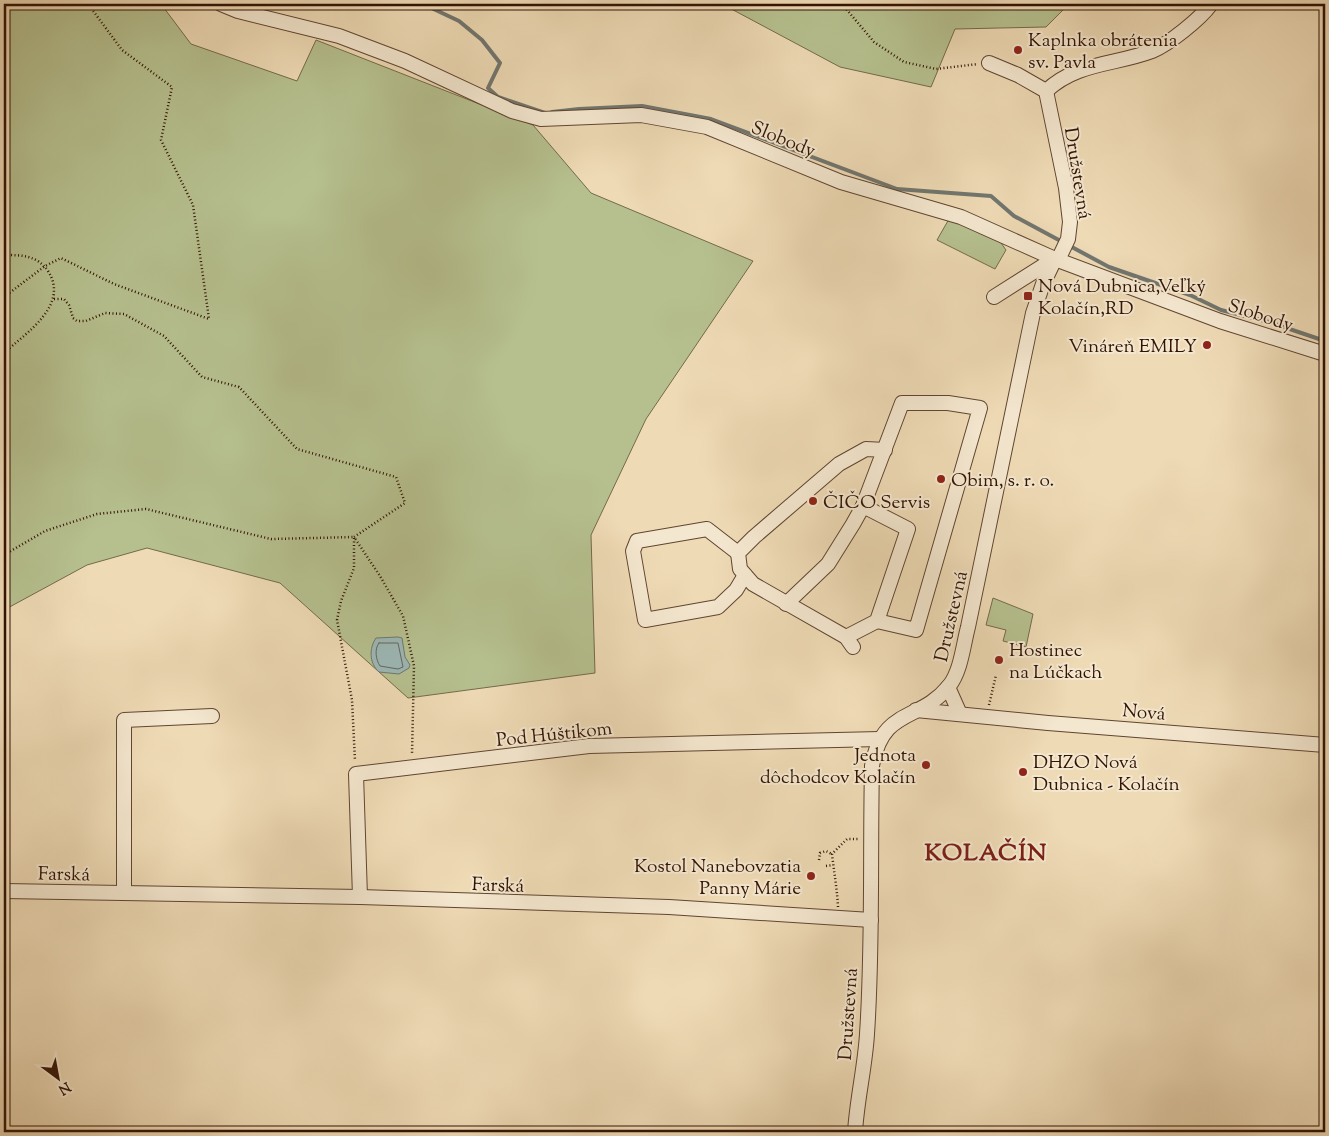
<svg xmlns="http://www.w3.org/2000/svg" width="1329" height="1136" viewBox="0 0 1329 1136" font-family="'Sorts Mill Goudy',serif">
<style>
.green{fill:#b6c08f;stroke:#746a4a}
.water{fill:#9cb8b6;stroke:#71766f}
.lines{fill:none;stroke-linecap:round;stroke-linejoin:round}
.shore{stroke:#66665d;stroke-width:1}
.stream{stroke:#71766f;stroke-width:4}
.minor-casing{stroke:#604530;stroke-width:16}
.path{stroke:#311304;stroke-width:2.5;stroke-dasharray:1 2.5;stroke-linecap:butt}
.minor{stroke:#f4e7cf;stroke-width:14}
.poi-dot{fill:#8f2418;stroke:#f4e7cf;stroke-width:2}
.labels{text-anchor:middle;stroke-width:4;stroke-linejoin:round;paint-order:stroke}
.poi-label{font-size:19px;fill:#311304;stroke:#f4e7cf;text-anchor:start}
.street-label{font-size:19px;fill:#311304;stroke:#f4e7cf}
.district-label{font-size:24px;font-weight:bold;letter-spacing:1px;fill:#7a1f14;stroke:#f4e7cf}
</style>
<rect width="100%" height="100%" fill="#eedab5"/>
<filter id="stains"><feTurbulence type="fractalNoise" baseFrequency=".004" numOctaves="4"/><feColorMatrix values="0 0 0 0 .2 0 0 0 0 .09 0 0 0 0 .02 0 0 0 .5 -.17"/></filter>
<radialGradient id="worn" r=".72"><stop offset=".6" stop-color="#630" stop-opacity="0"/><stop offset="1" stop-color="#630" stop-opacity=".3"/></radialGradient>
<g class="green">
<polygon points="4,4 161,4 191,44 297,81 316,40 533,125 591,193 753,261 646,419 591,535 595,673 408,698 280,583 147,548 87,565 4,610"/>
<polygon points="722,4 1069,4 1046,27 955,29 931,87 840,67"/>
<polygon points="949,219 999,240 1006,250 995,269 937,240"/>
<polygon points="993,598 1033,614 1026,647 1003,641 1006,630 986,625"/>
</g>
<path class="water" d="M398,637L402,638L405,657L410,665L409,668L399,674L379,672C369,663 369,648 376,638Z"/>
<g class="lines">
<path class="shore" d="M379,643H398L403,667L398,669L380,666C376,660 374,649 379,643Z"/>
<g class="stream">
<polyline points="423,4 459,21 482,40 500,63 488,88 498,97 545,113"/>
<polyline points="552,112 579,109 642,106 711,119 897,189 991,196 1014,216 1109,267 1190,295 1221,310 1269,322 1325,341"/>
</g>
<g class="minor-casing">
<g id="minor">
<polyline points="221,4 238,11 339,36 405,61 512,111 541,119 641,115 707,127 841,182 961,217 1055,259 1220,321 1325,354"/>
<polyline points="989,63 1018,75 1046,91 1066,188 1070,222 1068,239 1058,260"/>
<path d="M1046,91C1077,62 1115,65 1152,51C1169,44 1200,19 1211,4"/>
<polyline points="994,297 1054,259"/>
<polyline points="738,553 707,529 637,541 633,551 645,620 718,607 736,590 745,575"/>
<polyline points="786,604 828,564 853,524 863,506 902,403 948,403 980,408 916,630 877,621"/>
<polyline points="846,637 877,621 908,529 863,506"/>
<polyline points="853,647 846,637 753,584 740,569 738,553 754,537 839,464 866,449 885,450"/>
<polyline points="948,687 960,714"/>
<polyline points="916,710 1048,723 1325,745"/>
<polyline points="4,891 360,897 669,907 871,920"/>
<polyline points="124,893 124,720 212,716"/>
<polyline points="360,897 356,774 589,746 880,739"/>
<path d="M855,1132C857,1099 865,1067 867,1034C873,945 870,855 872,766C883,706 919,723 949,686C961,671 963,646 968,627L1033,313L1043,284L1055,259"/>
</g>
</g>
<g class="path">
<polyline points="842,4 874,42 904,62 936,69 978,64"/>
<path d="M4,255C21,255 37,255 48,271C70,305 26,333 4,353"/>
<polyline points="4,297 45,266 61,258 114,284 209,319 193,205 161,140 172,87 122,50 88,4"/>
<polyline points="54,299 64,299 69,305 73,318 77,321 86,321 105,313 124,314 164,336 202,377 239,387 297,449 396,477 405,503 354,537 380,576 403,616 414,666 412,754"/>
<polyline points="4,555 45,531 97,514 146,509 271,539 354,537 354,568 341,601 337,620 352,700 355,761"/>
<polyline points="989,705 996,675"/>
<polyline points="819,860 820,853 826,851 832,854"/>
<polyline points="826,866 833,865"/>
<path d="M838,907C837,888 834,872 832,854L847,839H859"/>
</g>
<use href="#minor" class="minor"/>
</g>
<g class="poi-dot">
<circle cx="1018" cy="50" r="5"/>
<rect x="1023" y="291" width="10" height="10" rx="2.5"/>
<circle cx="1207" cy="345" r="5"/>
<circle cx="941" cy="479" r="5"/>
<circle cx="813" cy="501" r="5"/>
<circle cx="999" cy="660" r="5"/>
<circle cx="926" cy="765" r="5"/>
<circle cx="1023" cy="772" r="5"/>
<circle cx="811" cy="876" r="5"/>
</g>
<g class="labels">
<g class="poi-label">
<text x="1028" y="46">Kaplnka obrátenia<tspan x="1028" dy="22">sv. Pavla</tspan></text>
<text x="1038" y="292">Nová Dubnica,Veľký<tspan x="1038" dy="22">Kolačín,RD</tspan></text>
<text x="1197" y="352" text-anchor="end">Vináreň EMILY</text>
<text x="951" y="486">Obim, s. r. o.</text>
<text x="823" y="508">ČIČO Servis</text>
<text x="1009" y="656">Hostinec<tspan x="1009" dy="22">na Lúčkach</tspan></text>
<text x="916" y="761" text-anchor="end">Jednota<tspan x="916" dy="22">dôchodcov Kolačín</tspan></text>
<text x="1033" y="768">DHZO Nová<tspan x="1033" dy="22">Dubnica - Kolačín</tspan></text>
<text x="801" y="872" text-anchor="end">Kostol Nanebovzatia<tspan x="801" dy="22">Panny Márie</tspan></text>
</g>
<g class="street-label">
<text transform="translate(784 138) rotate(22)" y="7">Slobody</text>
<text transform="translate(1079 173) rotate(81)" y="7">Družstevná</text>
<text transform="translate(1261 314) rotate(18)" y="7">Slobody</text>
<text transform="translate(950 616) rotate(-77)" y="7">Družstevná</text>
<text transform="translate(1144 711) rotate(5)" y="7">Nová</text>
<text transform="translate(554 733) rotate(-6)" y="7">Pod Húštikom</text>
<text transform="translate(64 873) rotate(1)" y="7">Farská</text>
<text transform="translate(498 884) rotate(2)" y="7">Farská</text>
<text transform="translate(847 1014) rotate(-86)" y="7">Družstevná</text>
</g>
<g class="district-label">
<text x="986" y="860">KOLAČÍN</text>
</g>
</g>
<rect width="1329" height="1136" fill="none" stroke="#eedab5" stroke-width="20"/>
<rect x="5" y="5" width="1319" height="1126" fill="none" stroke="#311304" stroke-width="2.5"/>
<rect x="10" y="10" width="1309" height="1116" fill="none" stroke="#311304"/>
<g transform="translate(58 1078) rotate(148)" stroke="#f4e7cf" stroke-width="4" paint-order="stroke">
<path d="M0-4L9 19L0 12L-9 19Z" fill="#311304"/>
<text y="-8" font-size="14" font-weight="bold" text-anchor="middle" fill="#311304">N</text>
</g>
<rect width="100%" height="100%" filter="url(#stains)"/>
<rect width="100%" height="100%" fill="url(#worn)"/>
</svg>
